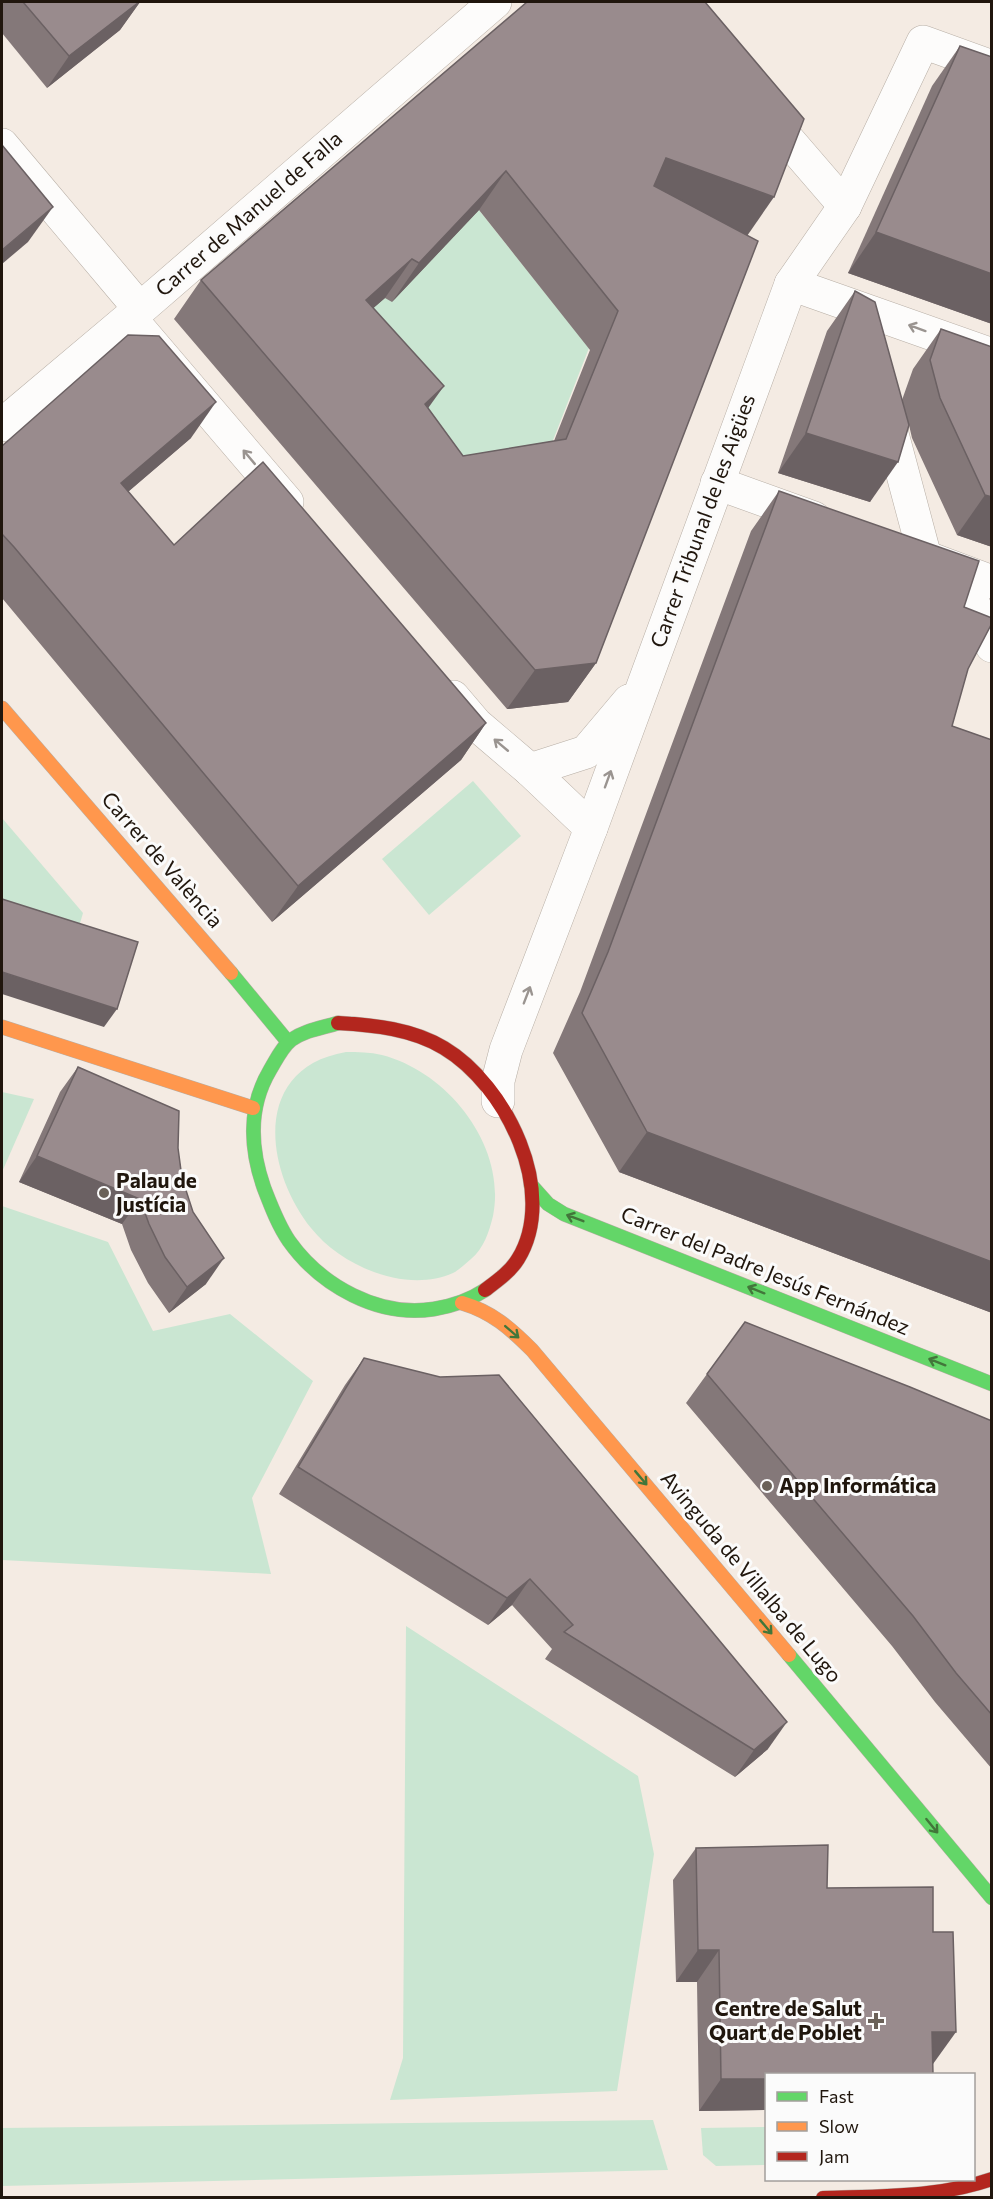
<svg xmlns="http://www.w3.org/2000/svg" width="993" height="2199" viewBox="0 0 993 2199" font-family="Commissioner,sans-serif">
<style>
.green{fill:#cae6d2}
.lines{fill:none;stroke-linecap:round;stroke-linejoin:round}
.street-casing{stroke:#b7aea5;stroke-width:34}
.fast-casing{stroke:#b7aea5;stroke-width:15}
.slow-casing{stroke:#b7aea5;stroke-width:15}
.jam-casing{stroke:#b7aea5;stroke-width:15}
.street{stroke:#fdfcfb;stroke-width:33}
.fast{stroke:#63d668;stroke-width:14}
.slow{stroke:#ff974d;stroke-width:14}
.jam{stroke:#b3261e;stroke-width:14}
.wall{fill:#847879;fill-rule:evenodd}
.shaded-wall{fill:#6b6163}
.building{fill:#998b8d;stroke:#6b6163;stroke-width:1.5;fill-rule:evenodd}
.oneway{stroke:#9a9490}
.oneway2{stroke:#42763a}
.poi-dot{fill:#6a6158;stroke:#fbfbfb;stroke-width:2}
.labels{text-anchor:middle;stroke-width:6;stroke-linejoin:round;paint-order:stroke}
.street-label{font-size:21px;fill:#20160d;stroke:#fbfbfb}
.poi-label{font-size:21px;font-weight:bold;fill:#20160d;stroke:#fbfbfb;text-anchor:start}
</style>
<rect width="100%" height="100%" fill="#f4ebe3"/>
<g class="green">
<polygon points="479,210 589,348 527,507 436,496 338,339"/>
<polygon points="473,781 521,836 429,915 382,859"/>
<polygon points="2,818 83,913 74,944 2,921"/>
<path d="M346,1052C358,1052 370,1052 382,1055C448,1072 507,1146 493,1216C489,1232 484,1248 471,1259C465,1264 459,1270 453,1273C406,1294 341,1266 311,1228C264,1169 252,1068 346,1052Z"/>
<polygon points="2,1092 34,1099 2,1172"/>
<polygon points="2,1206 108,1242 153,1331 230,1314 313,1381 252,1498 271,1574 2,1560"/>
<polygon points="406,1626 638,1776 654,1854 617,2091 390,2100 403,2058"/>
<polygon points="653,2120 668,2170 2,2186 2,2128"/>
<polygon points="766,2127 766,2165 716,2166 703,2155 701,2128"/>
</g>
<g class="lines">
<g class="street-casing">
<g id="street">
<polyline points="764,112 845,206"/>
<polyline points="2,145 140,309"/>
<polyline points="791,284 992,355"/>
<polyline points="130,318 287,502"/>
<polyline points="887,415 925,557"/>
<polyline points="2,425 140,309 495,2"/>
<polyline points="717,483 814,518"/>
<polyline points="933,560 992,582"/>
<polyline points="959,571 992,646"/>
<polyline points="453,697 476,724 530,770 591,828"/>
<polyline points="530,770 586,752 629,701"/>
<polyline points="498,1101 498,1081 506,1050 591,828 791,284 845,206 923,42 992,67"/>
</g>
</g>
<g class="fast-casing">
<g id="fast">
<polyline points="231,973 288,1042"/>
<path d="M338,1023C322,1028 305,1030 291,1040C282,1047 276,1060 270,1070C248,1107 250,1148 264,1188C271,1206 278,1225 289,1241C321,1286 379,1318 434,1309C452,1306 470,1300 485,1290"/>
<polyline points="531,1185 548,1204 564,1214 992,1384"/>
<polyline points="789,1655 992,1898"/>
</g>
</g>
<g class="slow-casing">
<g id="slow">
<polyline points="2,708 231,973"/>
<polyline points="2,1027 253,1108"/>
<path d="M462,1303C492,1312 510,1328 532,1350L789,1655"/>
</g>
</g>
<g class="jam-casing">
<g id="jam">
<path d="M338,1023C374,1025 413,1029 444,1048C506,1085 559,1192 518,1259C510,1272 497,1281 485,1290"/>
<path d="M823,2198C880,2196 937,2198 992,2179"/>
</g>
</g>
<use href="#street" class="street"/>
<use href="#fast" class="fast"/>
<use href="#slow" class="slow"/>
<use href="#jam" class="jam"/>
</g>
<g class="wall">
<polygon points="2,2 140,2 120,30 47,88 2,33"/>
<path d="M527,2L748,236L596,663L568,702L507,709L174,319L201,280ZM479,210L590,350L554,441L463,456L428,408L373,308L385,298L392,302Z"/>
<polygon points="960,46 992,57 992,324 848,273 932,86"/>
<polygon points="855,291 902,400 913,369 941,329 992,347 992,547 957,535 912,438 909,425 870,502 778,473 827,331"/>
<polygon points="191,438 128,492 174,545 486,723 461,760 272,922 2,598 2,446"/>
<polygon points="779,491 964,607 968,669 952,726 992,740 992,1313 619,1172 553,1053 580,992 751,531"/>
<polygon points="78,1067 178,1148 182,1178 206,1284 169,1313 148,1283 131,1250 122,1224 19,1182 60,1092"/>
<polygon points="364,1358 768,1749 735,1777 545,1659 552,1649 512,1605 488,1625 279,1494 345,1385"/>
<polygon points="707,1374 992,1421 992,1769 935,1702 892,1646 686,1403"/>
<polygon points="696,1848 827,1888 933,2064 766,2074 766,2110 699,2111 697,1982 676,1982 673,1880"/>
</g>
<g class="shaded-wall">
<polygon points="139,2 140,2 120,30 47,88 69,56"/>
<polygon points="666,158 774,197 747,236 639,197"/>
<polygon points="506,171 479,210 392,302 419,263"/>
<polygon points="53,207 28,242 2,264 2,250"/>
<polygon points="876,232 992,274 992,324 848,273"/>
<polygon points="412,259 385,298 338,339 366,300"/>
<polygon points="444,386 416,425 425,404"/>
<polygon points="216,402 191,438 96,519 121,483"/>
<polygon points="806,433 898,462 870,502 778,473"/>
<polygon points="985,495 992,497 992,547 957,535"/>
<polygon points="596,663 568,702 507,709 535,670"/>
<polygon points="486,723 461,760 272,922 298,886"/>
<polygon points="2,972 117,1009 104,1027 2,994"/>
<polygon points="647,1132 992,1262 992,1313 619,1172"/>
<polygon points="37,1156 140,1199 122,1224 19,1182"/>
<polygon points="224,1258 206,1284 169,1313 187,1287"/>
<polygon points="530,1579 512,1605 488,1625 507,1598"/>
<polygon points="787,1722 768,1749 735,1777 754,1750"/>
<polygon points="698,1950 719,1950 697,1982 676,1982"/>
<polygon points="932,2032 956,2032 933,2064 910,2064"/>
<polygon points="721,2079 766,2079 766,2110 699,2111"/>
</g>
<g class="building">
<polygon points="23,2 139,2 69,56"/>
<path d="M527,2H705L804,119L774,197L666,158L654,186L758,241L596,663L535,670L201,280ZM506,171L618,311L566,439L463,456L425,404L444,386L366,300L412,259L419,263Z"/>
<polygon points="960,46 992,57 992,274 876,232"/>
<polygon points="2,145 53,207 2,250"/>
<polygon points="855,291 875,302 909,425 898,462 806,433"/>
<polygon points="941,329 992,347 992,497 985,495 940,398 930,360"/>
<polygon points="128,335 159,336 216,402 121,483 174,545 263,462 486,723 298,886 14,547 2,534 2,446"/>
<polygon points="779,491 979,561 964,607 992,618 992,623 968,669 952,726 992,740 992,1262 647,1132 582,1013 608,952"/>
<polygon points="2,899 138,942 117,1009 2,972"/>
<polygon points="78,1067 179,1111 178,1148 182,1178 193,1212 224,1258 187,1287 165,1257 149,1224 140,1199 37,1156"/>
<polygon points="745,1322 910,1387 992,1421 992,1715 956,1673 913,1616 707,1374"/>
<polygon points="364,1358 440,1377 499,1375 787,1722 754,1750 564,1632 573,1625 530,1579 507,1598 298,1467"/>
<polygon points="828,1845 827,1888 933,1887 933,1932 953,1932 956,2032 932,2032 933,2074 766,2074 766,2079 721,2079 719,1950 698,1950 696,1848"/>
</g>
<defs><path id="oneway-shaft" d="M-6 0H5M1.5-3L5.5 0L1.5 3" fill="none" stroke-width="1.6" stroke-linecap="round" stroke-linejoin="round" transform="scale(1.5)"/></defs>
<g class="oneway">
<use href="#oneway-shaft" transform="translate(917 328) rotate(-160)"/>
<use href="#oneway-shaft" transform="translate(249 457) rotate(-130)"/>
<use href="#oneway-shaft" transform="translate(501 745) rotate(-140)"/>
<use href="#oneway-shaft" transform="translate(608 779) rotate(-70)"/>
<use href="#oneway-shaft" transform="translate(527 995) rotate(-69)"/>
</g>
<g class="oneway2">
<use href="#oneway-shaft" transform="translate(575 1218) rotate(-159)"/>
<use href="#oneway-shaft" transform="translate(756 1290) rotate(-158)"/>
<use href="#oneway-shaft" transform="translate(512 1332) rotate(41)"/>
<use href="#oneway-shaft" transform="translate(937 1362) rotate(-158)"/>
<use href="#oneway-shaft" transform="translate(641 1478) rotate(50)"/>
<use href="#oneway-shaft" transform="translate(766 1627) rotate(50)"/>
<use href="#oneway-shaft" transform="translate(932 1826) rotate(51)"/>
</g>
<g class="poi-dot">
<circle cx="104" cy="1193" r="6"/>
<circle cx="767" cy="1486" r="6"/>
<path d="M873 2012h6v6h6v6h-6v6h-6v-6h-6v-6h6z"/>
</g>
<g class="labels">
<g class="street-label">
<text transform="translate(249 214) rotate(-41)" y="7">Carrer de Manuel de Falla</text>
<text transform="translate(703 521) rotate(-70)" y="7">Carrer Tribunal de les Aigües</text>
<text transform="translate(162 860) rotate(49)" y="7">Carrer de València</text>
<text transform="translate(765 1271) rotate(22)" y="7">Carrer del Padre Jesús Fernández</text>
<text transform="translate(751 1577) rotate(50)" y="7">Avinguda de Villalba de Lugo</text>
</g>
<g class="poi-label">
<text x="116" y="1188">Palau de<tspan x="116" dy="24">Justícia</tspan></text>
<text x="779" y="1493">App Informática</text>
<text x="862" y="2016" text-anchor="end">Centre de Salut<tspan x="862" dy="24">Quart de Poblet</tspan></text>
</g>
</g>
<rect width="993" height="2199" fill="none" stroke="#20160d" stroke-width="6"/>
<rect x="765" y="2073" width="210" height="108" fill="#fbfbfb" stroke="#a39f9c" stroke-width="1.5"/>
<rect x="777" y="2092" width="30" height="9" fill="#63d668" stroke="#a39f9c" stroke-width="1.5"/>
<text x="819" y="2103" font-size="18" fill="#20160d">Fast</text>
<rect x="777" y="2122" width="30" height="9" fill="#ff974d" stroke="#a39f9c" stroke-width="1.5"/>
<text x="819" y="2133" font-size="18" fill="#20160d">Slow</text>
<rect x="777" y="2152" width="30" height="9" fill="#b3261e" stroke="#a39f9c" stroke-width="1.5"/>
<text x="819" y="2163" font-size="18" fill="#20160d">Jam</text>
</svg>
